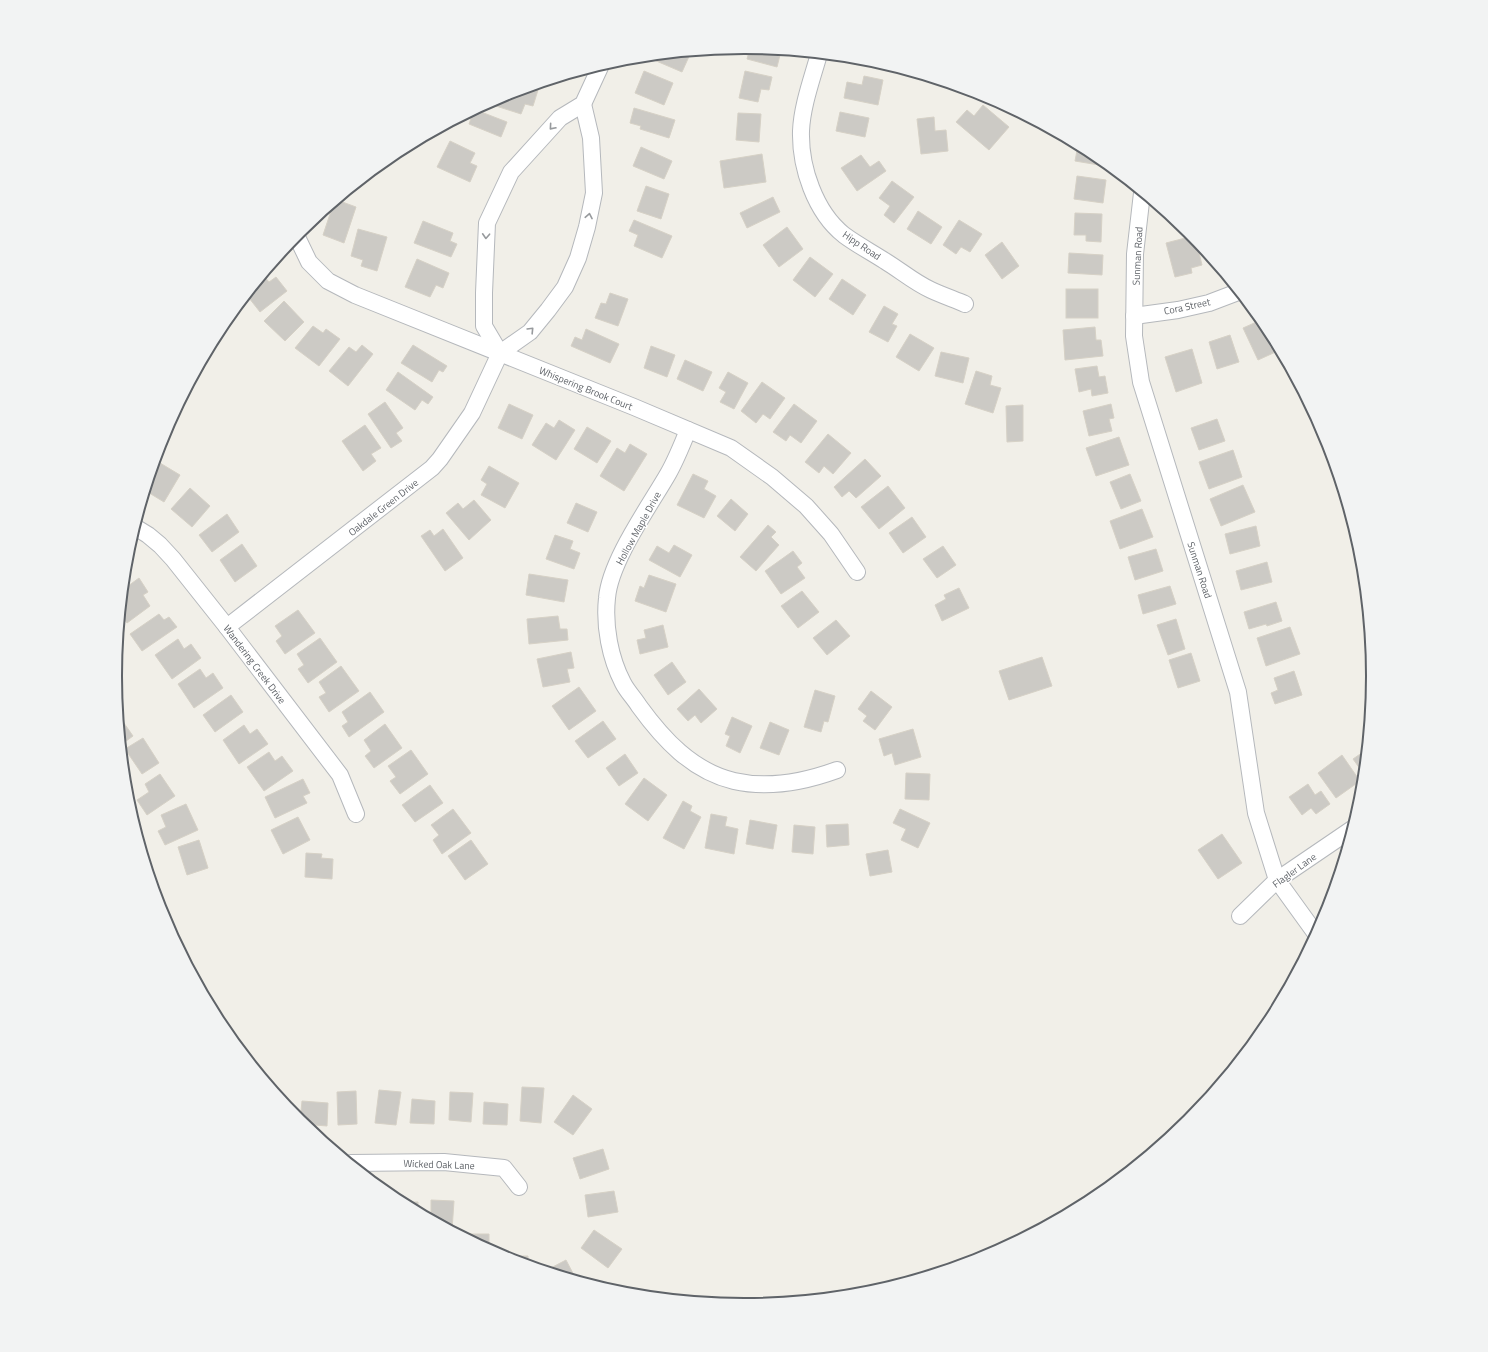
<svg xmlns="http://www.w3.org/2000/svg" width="1488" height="1352" viewBox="0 0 1488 1352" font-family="'Titillium Web',sans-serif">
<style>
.building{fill:#cccac5;stroke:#d6d1c6}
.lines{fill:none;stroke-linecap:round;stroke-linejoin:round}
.minor-casing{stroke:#b5b8bc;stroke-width:18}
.minor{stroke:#fff;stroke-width:16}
.oneway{stroke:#979a9d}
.labels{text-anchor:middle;stroke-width:3;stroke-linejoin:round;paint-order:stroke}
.street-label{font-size:10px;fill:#5f6368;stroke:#fff}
.rim{fill:none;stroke:#5f6368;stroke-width:2}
</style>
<rect width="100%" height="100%" fill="#f1efe8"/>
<g class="building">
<polygon points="750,48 781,51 777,67 747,59"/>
<polygon points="691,52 682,72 654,60 656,56"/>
<polygon points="855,58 867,59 878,63 878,65 855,61"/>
<polygon points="644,71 673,83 664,105 635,93"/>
<polygon points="745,71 772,77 769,90 761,89 758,102 739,98"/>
<polygon points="864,76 883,80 878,105 844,98 847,82 862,85"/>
<polygon points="529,87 538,90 533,106 525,104 521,114 496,106 499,97"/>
<polygon points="983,105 1009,127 989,150 956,122 967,110 974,116"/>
<polygon points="634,108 675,120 669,138 640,129 641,126 630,123"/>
<polygon points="474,110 476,110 507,122 501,137 469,124"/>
<polygon points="840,112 869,118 865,137 836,131"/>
<polygon points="738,113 761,114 759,142 736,140"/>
<polygon points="934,117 935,131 946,130 948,151 921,154 917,119"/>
<polygon points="450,141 475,153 470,163 477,166 470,182 437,167"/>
<polygon points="1078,145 1094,153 1106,163 1105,166 1075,161"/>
<polygon points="641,147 672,161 664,179 633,166"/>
<polygon points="762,154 766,182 724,188 720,161"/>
<polygon points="861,155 870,167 879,161 886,171 857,191 841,168"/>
<polygon points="1077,176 1106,180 1103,203 1074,199"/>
<polygon points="892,181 914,197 894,223 884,215 890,206 879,198"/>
<polygon points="646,186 669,194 661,219 637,211"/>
<polygon points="773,197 780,212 747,228 740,213"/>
<polygon points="337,200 356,207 344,243 323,235 334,202"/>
<polygon points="918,211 942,227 931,244 907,229"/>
<polygon points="1075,213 1102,214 1101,242 1086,241 1086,235 1074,235"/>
<polygon points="634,220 672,236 662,258 634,246 638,235 629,231"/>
<polygon points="959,220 982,234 970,252 961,247 956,254 943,245"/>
<polygon points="423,221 453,233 450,241 457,244 451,257 414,243"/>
<polygon points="787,227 803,249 779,267 763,245"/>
<polygon points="358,229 387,237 377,271 361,266 363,260 351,256"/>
<polygon points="1193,236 1196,240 1202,265 1191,268 1192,273 1175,277 1166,243"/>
<polygon points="1002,242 1019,266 1002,279 985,255"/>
<polygon points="1069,253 1103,255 1102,275 1068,273"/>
<polygon points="810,257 833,274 815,297 793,280"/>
<polygon points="417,259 449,273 443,288 436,285 430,297 405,287"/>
<polygon points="263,275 269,282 276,277 287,291 260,312 249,298 239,305"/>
<polygon points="842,279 866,295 853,315 829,299"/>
<rect x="1066" y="289" width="32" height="29"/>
<polygon points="610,293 628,299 618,326 595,318 601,303 606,304"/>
<polygon points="284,301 304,322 285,341 264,321"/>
<polygon points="884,306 898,314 892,324 897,326 888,342 869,332"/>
<polygon points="1261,320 1267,327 1280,350 1258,360 1243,328"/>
<polygon points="313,326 323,333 326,329 340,339 319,366 295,348"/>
<polygon points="1095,327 1096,340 1101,340 1103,356 1065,360 1063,330"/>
<polygon points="586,329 619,344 610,363 571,346 575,337 582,340"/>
<polygon points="910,334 934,348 919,371 896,357"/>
<polygon points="1230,335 1239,362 1217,369 1209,342"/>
<polygon points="362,345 373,354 348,386 329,371 349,347 356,352"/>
<polygon points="413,345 447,366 443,372 439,370 432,382 401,363"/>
<polygon points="651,346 675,355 667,377 644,368"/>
<polygon points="1192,349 1202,383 1176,392 1165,357"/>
<polygon points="941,352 969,358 963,383 935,376"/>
<polygon points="685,360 712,372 703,391 677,379"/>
<polygon points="1097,366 1099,377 1105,376 1108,393 1092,396 1091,389 1079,392 1075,369"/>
<polygon points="976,371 992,376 990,385 1001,388 993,413 965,404"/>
<polygon points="398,372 433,397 428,404 422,400 415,410 386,390"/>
<polygon points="728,372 748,383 734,409 720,402 726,392 719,388"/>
<polygon points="762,382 785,398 770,419 763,414 756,423 741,411"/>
<polygon points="385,402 403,428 396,433 402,441 391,448 368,414"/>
<polygon points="509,404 533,415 522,439 498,428"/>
<polygon points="794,404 817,421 801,443 790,435 786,441 773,432"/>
<polygon points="1111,404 1114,418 1109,419 1112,431 1089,436 1083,411"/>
<polygon points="1023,405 1023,441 1007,442 1006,406"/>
<polygon points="1217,419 1225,441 1199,450 1191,428"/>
<polygon points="559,420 575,430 556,460 532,445 546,423 554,428"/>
<polygon points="365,425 381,448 371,454 376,461 363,471 342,441"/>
<polygon points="587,427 611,441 597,463 574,449"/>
<polygon points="828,434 851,453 833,474 824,466 819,473 805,462"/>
<polygon points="1119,437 1129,465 1096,476 1086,448"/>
<polygon points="630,444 647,454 624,491 600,476 617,448 625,453"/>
<polygon points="1233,450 1242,477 1209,489 1199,462"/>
<polygon points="865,459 881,476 856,498 849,491 842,497 834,487"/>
<polygon points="160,463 180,475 164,502 146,491 149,481"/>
<polygon points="489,466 519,483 505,508 481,495 487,484 481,480"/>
<polygon points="693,474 708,481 704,489 716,496 704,518 677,505"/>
<polygon points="1130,474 1141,501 1121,509 1110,482"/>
<polygon points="1243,485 1255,512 1221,526 1210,499"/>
<polygon points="888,486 905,508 879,529 861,507"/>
<polygon points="190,488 210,506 192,527 171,509"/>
<polygon points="731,499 748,514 735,531 717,516"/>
<polygon points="474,500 491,520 469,540 446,513 458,503 463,509"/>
<polygon points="576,503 597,512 588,532 567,523"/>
<polygon points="1142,509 1153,537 1120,549 1110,521"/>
<polygon points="227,514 239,532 212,552 199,535"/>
<polygon points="912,517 926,537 903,553 889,533"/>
<polygon points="768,525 776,532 771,537 779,545 756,571 740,557"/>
<polygon points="1256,526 1260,546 1230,554 1225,534"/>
<polygon points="443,529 463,558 445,571 421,536 430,530 434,536"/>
<polygon points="555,535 573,541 570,549 580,553 574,569 546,559"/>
<polygon points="242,544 257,566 235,582 220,560"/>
<polygon points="674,545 692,555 680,577 649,560 657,546 669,553"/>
<polygon points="943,546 956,565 937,578 923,559"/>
<polygon points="1156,549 1163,571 1135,580 1128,557"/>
<polygon points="793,551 802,563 797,567 805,578 781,594 765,571"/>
<polygon points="1267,562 1272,582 1241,590 1236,571"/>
<polygon points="529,574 568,580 564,602 526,595"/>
<polygon points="649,575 676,584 666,612 635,601 640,586 644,588"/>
<polygon points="139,578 148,592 143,595 150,606 127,623 121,615 124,589"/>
<polygon points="1170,586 1176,604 1143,614 1138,595"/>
<polygon points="959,588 969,608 942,621 935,605 946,599 944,595"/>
<polygon points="802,591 819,612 798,628 781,606"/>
<polygon points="1276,602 1282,621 1267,626 1266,624 1249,629 1244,612"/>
<polygon points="298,610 315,633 285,654 276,641 282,636 275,626"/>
<polygon points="159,614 164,620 169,617 177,627 142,651 130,634"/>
<polygon points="558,616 560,629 567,629 568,640 529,644 527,619"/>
<polygon points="1176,619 1185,649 1168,655 1157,625"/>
<polygon points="836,620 850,636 827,655 813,638"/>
<polygon points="663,625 668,647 640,654 637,640 646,638 644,630"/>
<polygon points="1290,627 1300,654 1266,666 1257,638"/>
<polygon points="320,638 337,662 308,683 298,669 304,665 297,654"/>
<polygon points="178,639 184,649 191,644 201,658 172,679 155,655"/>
<polygon points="571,652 574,668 567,669 570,682 543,687 537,659"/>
<polygon points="1191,653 1200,681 1178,688 1169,660"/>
<polygon points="1042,657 1052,686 1009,700 999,671"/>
<polygon points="672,662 686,682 668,695 654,675"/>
<polygon points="341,666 359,691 329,712 319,697 326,693 319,682"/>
<polygon points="200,669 206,678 213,673 223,688 194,708 178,684"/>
<polygon points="1294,671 1302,695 1275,704 1271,693 1278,690 1274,678"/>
<polygon points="579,687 596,711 569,730 552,706"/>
<polygon points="699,689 717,709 701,723 695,715 688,721 677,709"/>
<polygon points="815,690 835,696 828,722 824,721 821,732 804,727"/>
<polygon points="871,691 892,707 875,730 863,721 867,716 858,709"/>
<polygon points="370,692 384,712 349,737 342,726 348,722 342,712"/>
<polygon points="231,695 243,712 215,732 203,715"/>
<polygon points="119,716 133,736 122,744"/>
<polygon points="732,717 752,726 740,753 726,746 730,736 725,734"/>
<polygon points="603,721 616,739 588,758 575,741"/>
<polygon points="770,722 789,730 779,755 760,748"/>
<polygon points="385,724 402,748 374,768 365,756 371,751 364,740"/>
<polygon points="244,725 250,734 257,729 268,744 239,764 223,740"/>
<polygon points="913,729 921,757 895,765 892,753 884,756 879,739"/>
<polygon points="143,738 159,763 142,774 125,749"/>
<polygon points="411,750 428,774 400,794 390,781 396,777 388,766"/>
<polygon points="1366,750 1363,773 1353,759"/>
<polygon points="269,752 275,761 282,756 293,771 264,791 247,767"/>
<polygon points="625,754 638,773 619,786 606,768"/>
<polygon points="1342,755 1360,781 1336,798 1318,773"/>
<polygon points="906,773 930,774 929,800 905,799"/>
<polygon points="160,774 175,796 147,815 137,800 149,792 145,784"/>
<polygon points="644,778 667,795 648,821 625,804"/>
<polygon points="303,779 310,793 303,796 307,803 275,818 265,797"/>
<polygon points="1308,784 1315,795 1321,791 1330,804 1316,814 1311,808 1302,815 1289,797"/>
<polygon points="430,785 443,803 415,822 402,805"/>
<polygon points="683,801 692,806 690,811 701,817 684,849 663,838"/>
<polygon points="186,804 198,830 165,845 158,831 166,827 161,815"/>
<polygon points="453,809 471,833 442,854 433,840 439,835 431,825"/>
<polygon points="900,809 930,823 918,848 901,840 906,829 893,823"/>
<polygon points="711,814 727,817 725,826 738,829 734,854 705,848"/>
<polygon points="298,817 310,840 283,854 271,830"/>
<polygon points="750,820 777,825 773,849 746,844"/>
<polygon points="848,824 849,845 827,847 826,825"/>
<polygon points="794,825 815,827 813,854 792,852"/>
<polygon points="1222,834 1242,863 1218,879 1198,850"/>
<polygon points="199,840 208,868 187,875 178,847"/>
<polygon points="471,840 488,864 465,880 448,856"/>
<polygon points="888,850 892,872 870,876 866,854"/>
<polygon points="306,853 322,854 321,858 333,859 332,879 305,877"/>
<polygon points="522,1087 544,1088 541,1123 520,1121"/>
<polygon points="379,1090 401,1092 396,1125 375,1123"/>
<polygon points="356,1091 357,1124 338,1125 337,1092"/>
<polygon points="450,1092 473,1093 471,1122 449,1120"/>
<polygon points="573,1095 592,1109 573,1135 554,1122"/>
<polygon points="412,1099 435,1101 434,1124 410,1123"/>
<polygon points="302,1101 328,1103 327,1126 303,1124 300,1121"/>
<polygon points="484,1102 508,1104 507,1125 483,1124"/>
<polygon points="603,1149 609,1169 580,1179 573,1158"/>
<polygon points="614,1191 618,1212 588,1217 585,1195"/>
<polygon points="431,1200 454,1201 452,1230 431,1218"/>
<polygon points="400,1202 418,1202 418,1211"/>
<polygon points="594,1230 622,1249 608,1268 581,1248"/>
<polygon points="466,1234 489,1234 489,1249 466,1237"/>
<polygon points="509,1256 528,1256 528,1265 509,1259"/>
<polygon points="566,1260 576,1279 547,1270"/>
</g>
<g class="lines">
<g class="minor-casing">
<g id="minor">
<path d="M819,54C812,79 802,106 801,131C800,167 815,212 844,235C856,244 871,252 885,261C900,270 915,283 931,290C942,295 953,299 965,304"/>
<polyline points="1142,193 1135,254 1134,336 1141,382 1238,692 1256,813 1277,880 1316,934"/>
<polyline points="296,235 309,262 328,281 355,295 634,407 731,448 772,477 806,506 831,534 857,572"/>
<polyline points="1134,316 1178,310 1209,303 1238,292"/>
<polyline points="500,353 484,326 484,293 487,223 511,172 560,118 583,104 601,65"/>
<path d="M688,430C682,445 676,460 668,474C649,507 610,561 607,598C604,626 610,658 623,683C627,691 634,698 639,706C663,739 692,771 734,781C769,789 804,782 837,770"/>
<polyline points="135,527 148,535 160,545 173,559 227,627 340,775 356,814"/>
<polyline points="227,627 432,468 440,459 472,413 500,353 530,332 548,310 565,287 578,258 587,227 594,193 591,138 583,104"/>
<polyline points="1240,916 1277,880 1352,829"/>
<polyline points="351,1163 444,1162 504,1168 519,1187"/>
</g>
</g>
<use href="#minor" class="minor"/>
</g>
<defs><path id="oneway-chevron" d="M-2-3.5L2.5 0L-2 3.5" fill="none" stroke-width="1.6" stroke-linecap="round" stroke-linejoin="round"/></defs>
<g class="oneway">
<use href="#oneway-chevron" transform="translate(552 127) rotate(131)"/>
<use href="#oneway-chevron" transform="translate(589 216) rotate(-79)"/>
<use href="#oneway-chevron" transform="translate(486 236) rotate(93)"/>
<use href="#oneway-chevron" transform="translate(531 330) rotate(-46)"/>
</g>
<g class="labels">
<g class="street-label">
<text transform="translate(862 245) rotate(34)" y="4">Hipp Road</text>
<text transform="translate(1137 256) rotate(-87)" y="4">Sunman Road</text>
<text transform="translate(1187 306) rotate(-12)" y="4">Cora Street</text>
<text transform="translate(586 388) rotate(22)" y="4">Whispering Brook Court</text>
<text transform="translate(383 507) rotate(-38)" y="4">Oakdale Green Drive</text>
<text transform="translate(638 528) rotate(-61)" y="4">Hollow Maple Drive</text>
<text transform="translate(1200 570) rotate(72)" y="4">Sunman Road</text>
<text transform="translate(255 664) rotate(53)" y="4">Wandering Creek Drive</text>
<text transform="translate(1294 870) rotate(-36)" y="4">Flagler Lane</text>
<text transform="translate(439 1164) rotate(2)" y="4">Wicked Oak Lane</text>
</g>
</g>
<path d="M0 0H1488V1352H0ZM122 676a622 622 0 1 1 1244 0a622 622 0 1 1-1244 0Z" fill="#f2f3f3" fill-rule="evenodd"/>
<path class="rim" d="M122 676a622 622 0 1 1 1244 0a622 622 0 1 1-1244 0Z"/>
</svg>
